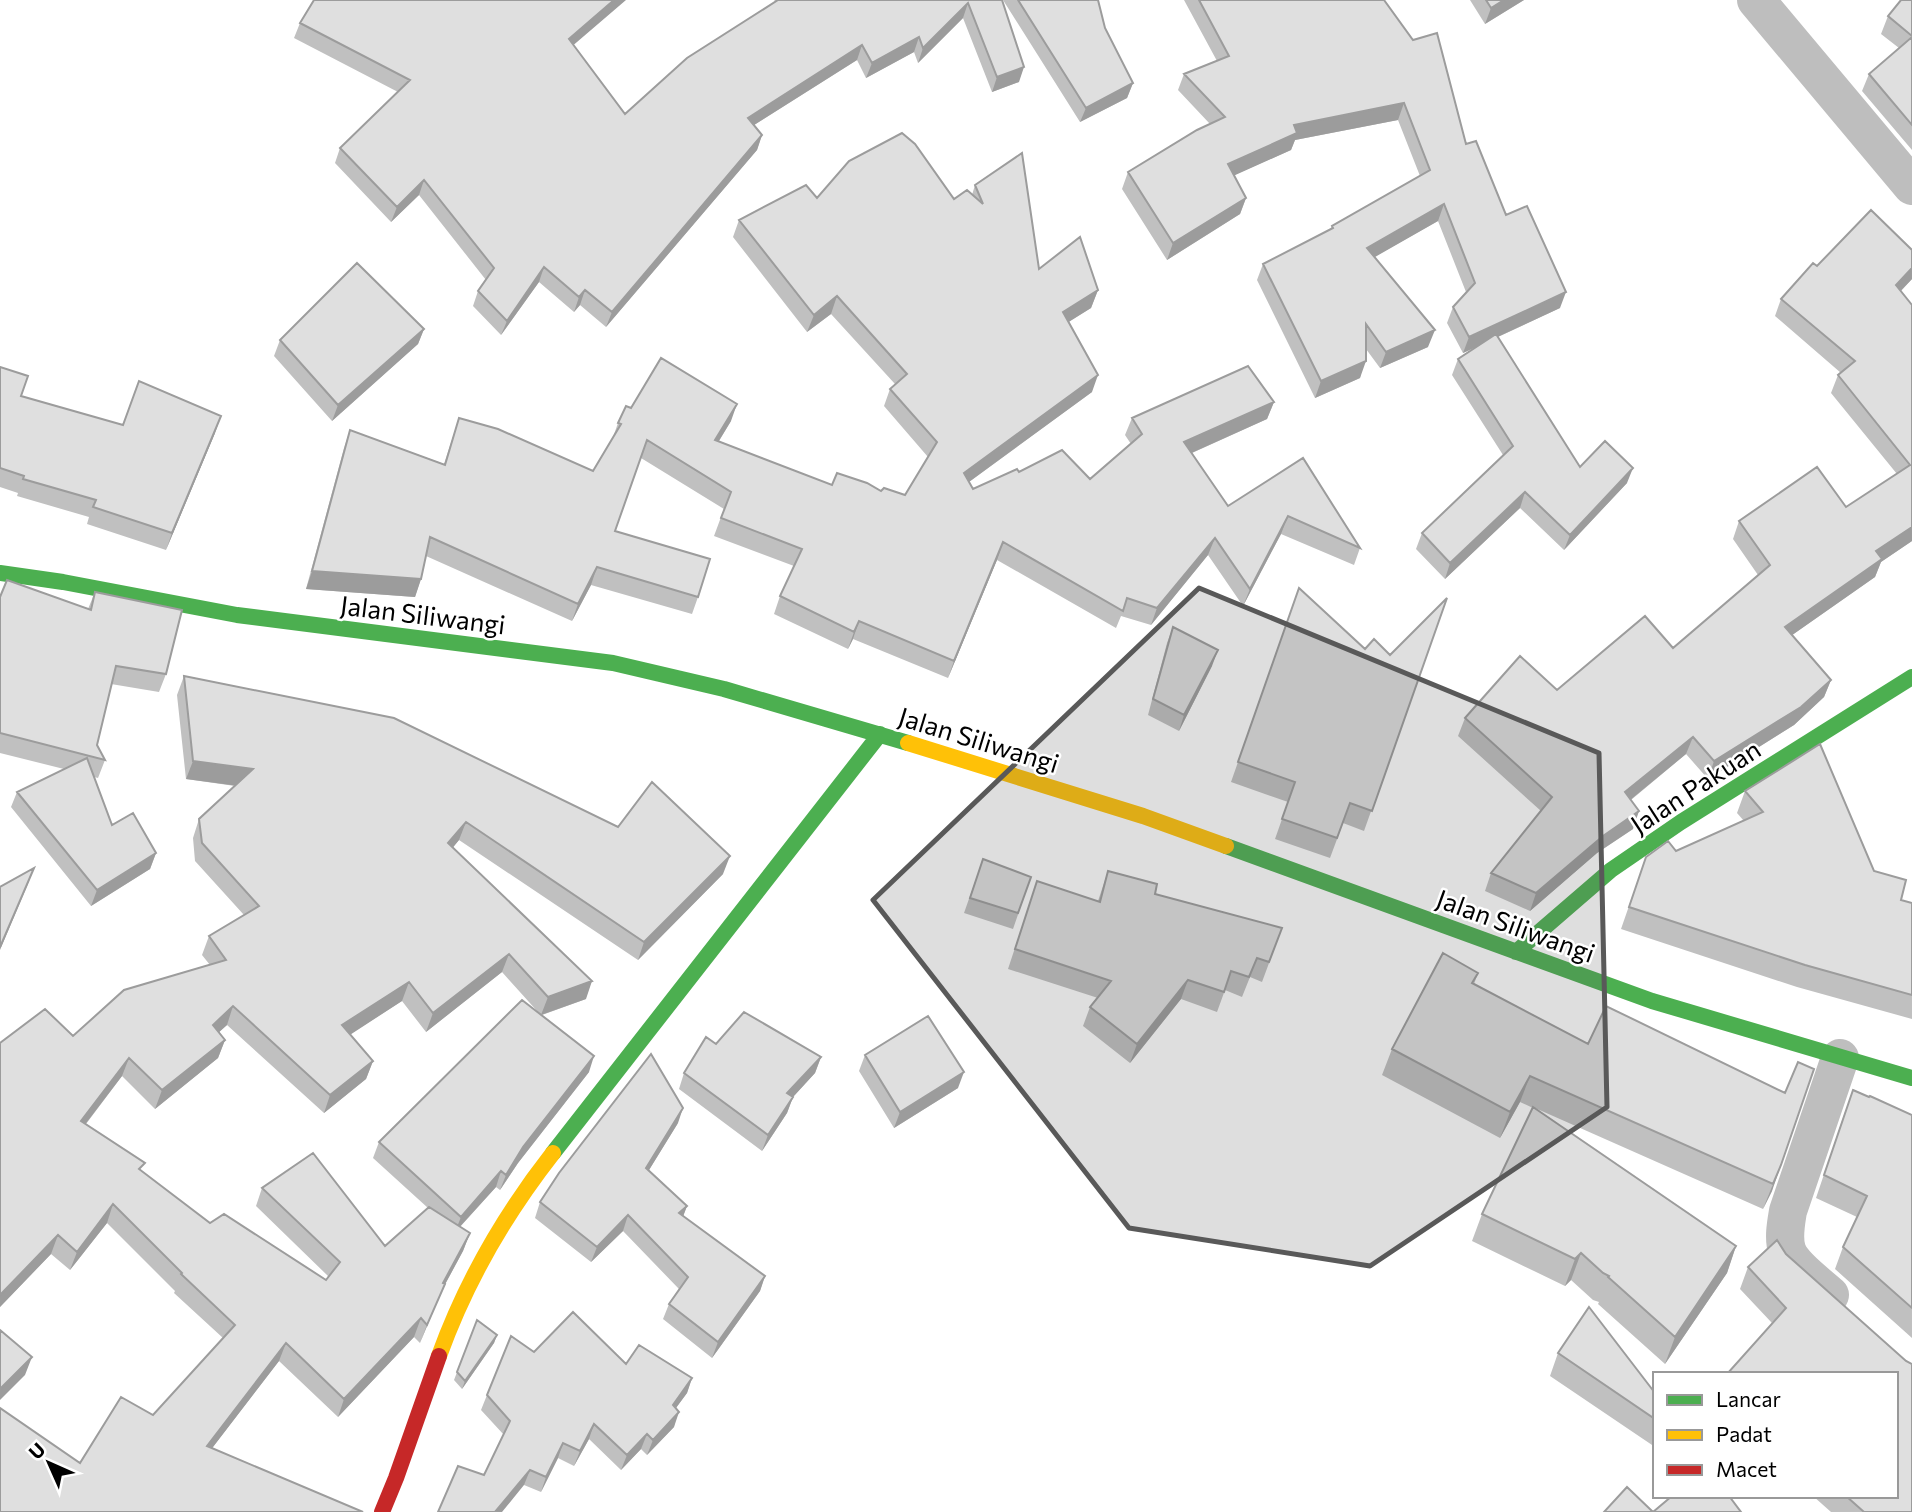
<svg xmlns="http://www.w3.org/2000/svg" width="1912" height="1512" font-family="Commissioner,sans-serif">
<rect width="100%" height="100%" fill="#fff"/>
<g fill="none" stroke-linecap="round" stroke-linejoin="round">
<path stroke="#bebebe" stroke-width="38" d="M1756 0 1912 186
M1830 1295C1817 1283 1792 1266 1787 1250 1783 1238 1786 1223 1788 1211L1840 1058"/>
<path stroke="#4caf50" stroke-width="16" d="M0 573 63 582 237 615 613 663 724 689 908 743
M1226 846 1652 1001 1912 1078
M1516 952 1611 870 1681 822 1912 677
M553 1153 880 734"/>
<path stroke="#ffc107" stroke-width="16" d="M908 743 1143 816 1226 846
M439 1356C465 1284 506 1213 553 1153"/>
<path stroke="#c62828" stroke-width="16" d="M382 1512 396 1478 439 1356"/>
</g>
<path fill="#c0c0c0" fill-rule="evenodd" d="M774 0H1002L1019 82 992 92 963 18 918 63 914 52 866 78 857 60 754 125 762 135 757 150 606 327 580 305 574 312 539 282 501 335 473 306 478 291 486 280 419 195 391 222 335 163 340 148 398 92 294 38 300 23 573 45 625 114 776 2Z
M1003 0H1098L1105 28 1133 83 1127 98 1080 122Z
M1184 0H1384L1506 215 1560 308 1498 337 1580 467 1627 483 1564 550 1520 508 1445 579 1416 549 1422 533 1503 455 1452 375 1458 359 1477 347 1463 353 1447 323 1453 307 1466 292 1438 221 1374 257 1428 347 1380 368 1366 349 1360 378 1315 398 1257 280 1263 264 1331 229 1332 226 1420 176 1398 120 1295 140 1291 150 1234 175 1246 198 1240 214 1167 260 1122 189 1128 172 1210 124 1178 90 1184 74 1217 61Z
M1470 0H1524L1485 24Z
M1912 0V150L1862 91 1869 74 1899 48 1881 34 1888 16Z
M975 185 1039 269 1098 290 1091 308 1068 322 1092 392 969 482 973 489 1019 472 1090 479 1131 444 1125 435 1132 418 1274 402 1267 419 1192 453 1228 506 1303 458 1360 548 1354 565 1281 534 1243 606 1208 555 1151 625 1121 616 1116 628 997 560 948 678 853 639 848 649 774 614 780 596 794 566 714 536 724 509 641 458 615 531 698 597 692 614 591 585 572 621 426 556 421 579 415 597 306 589 344 448 350 430 444 464 459 418 593 471 612 440 618 423 631 408 731 421 719 441 832 485 905 495 928 457 884 406 890 389 895 384 831 314 807 332 733 237 739 220 817 198 954 199 972 195Z
M1817 266 1912 279 1901 291 1912 305V541L1881 562 1875 577 1792 635 1831 680 1824 697 1794 725 1708 779 1686 754 1631 800 1633 829 1597 853 1530 911 1485 891 1491 873 1541 811 1458 736 1465 718 1557 690 1673 648 1758 575 1733 539 1739 521 1846 507 1897 474 1831 393 1838 375 1841 373 1775 316 1781 299Z
M424 329 418 344 332 421 274 356 280 340Z
M0 367 21 396 123 425 215 433 166 550 87 524 89 517 17 496 18 493 0 487Z
M1299 588 1365 649 1390 655 1447 598 1364 831 1343 823 1330 858 1275 839 1288 802 1231 782Z
M95 592 166 674 159 692 111 684 97 745 105 760 98 778 94 777 112 825 156 853 150 869 91 906 11 807 17 792 64 769 0 753V597L88 609Z
M1173 627 1212 666 1179 731 1148 715 1167 643Z
M184 676 618 827 723 874 638 960 459 840 453 847 586 999 542 1015 589 1072 518 1163 500 1190 496 1187 460 1227 470 1233 463 1251 442 1290 420 1343 414 1337 338 1417 279 1361 212 1448 80 1463 153 1415 223 1338 174 1293 175 1291 107 1223 70 1270 51 1254 0 1307V1043L73 1036 210 965 202 955 209 936 244 915 195 861 193 838 199 819 235 786 186 779 177 695ZM502 972 538 1012 379 1142 373 1158 428 1208 385 1246 262 1188 256 1206 328 1276 326 1280 210 1223 142 1171 86 1124 122 1076 155 1109 218 1058 225 1040 219 1032 227 1025 324 1113 366 1079 373 1061 350 1034 402 1001 426 1032Z
M1745 791 1874 871 1901 900 1912 903V1019L1797 987 1621 929 1646 857 1676 851 1744 821 1737 813Z
M983 859 1031 877 1013 929 964 913Z
M1108 871 1155 894 1282 928 1262 982 1250 977 1242 997 1225 990 1217 1012 1181 999 1130 1063 1083 1026 1090 1007 1098 998 1008 969 1037 881 1098 901Z
M1478 973 1474 984 1588 1044 1785 1093 1772 1191 1763 1209 1535 1108 1736 1246 1727 1273 1665 1364 1598 1304 1599 1302 1593 1300 1571 1280 1565 1286 1472 1241 1482 1214 1533 1108 1520 1102 1500 1138 1382 1075 1392 1049Z
M865 1055 958 1088 894 1128 859 1071Z
M821 1057 815 1073 793 1097 787 1113 762 1151 679 1089 684 1073Z
M1845 1112 1912 1115V1338L1835 1269 1843 1247 1857 1217 1816 1198Z
M678 1123 649 1170 687 1206 683 1216 765 1276 760 1291 712 1358 663 1319 669 1304 679 1289 623 1231 591 1262 535 1218 540 1202Z
M1786 1254 1906 1361 1912 1512H1831L1813 1496H1896L1772 1323 1740 1289 1748 1267Z
M477 1320 497 1335 494 1343 462 1389 454 1380Z
M534 1352 626 1364 692 1378 687 1393 676 1408 674 1427 647 1455 641 1449 621 1470 589 1439 574 1466 558 1458 541 1492 524 1485 484 1475 504 1435 481 1410 487 1395Z
M1558 1353 1655 1393V1447L1550 1376Z"/>
<path fill="#9c9c9c" d="M614 0H626L563 54 569 39Z
M1504 0H1524L1485 24 1491 8Z
M968 3 963 18 918 63 923 48Z
M919 37 914 52 866 78 872 63Z
M862 45 857 60 743 132 748 118Z
M1024 67 1019 82 992 92 997 77Z
M1133 83 1127 98 1080 122 1086 108Z
M1404 103 1398 120 1295 140 1291 150 1222 181 1228 164 1294 125Z
M762 135 757 150 606 327 612 312Z
M424 180 419 195 391 222 397 207Z
M1246 198 1240 214 1167 260 1173 243Z
M1444 204 1438 221 1361 265 1367 248Z
M544 267 539 282 501 335 507 321Z
M1912 268V279L1889 303 1896 285Z
M585 290 580 305 574 312 579 297Z
M1098 290 1091 308 1056 330 1063 312Z
M1566 292 1560 308 1463 353 1469 337Z
M837 296 831 314 807 332 814 315Z
M424 329 418 344 332 421 338 405Z
M1435 330 1428 347 1380 368 1386 352Z
M1366 361 1360 378 1315 398 1321 381Z
M1098 375 1092 392 958 490 964 473Z
M1274 402 1267 419 1178 459 1184 442Z
M737 404 731 421 709 457 715 440Z
M221 416 215 433 166 550 172 533Z
M1633 468 1627 483 1564 550 1570 535Z
M1525 492 1520 508 1445 579 1450 563Z
M1288 516 1281 534 1243 606 1250 589Z
M1912 527V541L1881 562 1875 577 1778 645 1785 627 1876 551Z
M1215 538 1208 555 1151 625 1157 608Z
M1003 542 997 560 948 678 954 661Z
M597 567 591 585 572 621 578 604Z
M312 571 421 579 415 597 306 589Z
M859 621 853 639 848 649 854 632Z
M1218 650 1212 666 1179 731 1184 715Z
M1831 680 1824 697 1794 725 1708 779 1714 761Z
M1693 737 1686 754 1618 810 1625 792Z
M193 761 253 769 246 787 186 779Z
M1639 811 1633 829 1597 853 1530 911 1536 893 1603 836Z
M466 822 459 840 442 861 448 843Z
M156 853 150 869 91 906 97 890Z
M730 856 723 874 638 960 644 942Z
M34 868 27 886 0 950V947Z
M509 954 502 972 426 1032 433 1013Z
M1188 980 1181 999 1130 1063 1137 1044Z
M592 981 586 999 541 1015 548 997Z
M409 982 402 1001 336 1044 342 1025Z
M233 1006 227 1025 207 1043 213 1025Z
M225 1040 218 1058 155 1109 162 1090Z
M594 1056 589 1072 518 1163 500 1190 506 1175 523 1147Z
M821 1057 815 1073 793 1097 787 1113 762 1151 768 1135 787 1093Z
M129 1058 122 1076 74 1139 81 1121Z
M373 1061 366 1079 324 1113 330 1095Z
M964 1072 958 1088 894 1128 900 1112Z
M1530 1076 1520 1102 1500 1138 1510 1112Z
M683 1108 678 1123 641 1183 646 1168Z
M1781 1165 1772 1191 1763 1209 1773 1184Z
M501 1171 496 1187 455 1232 461 1217Z
M113 1204 107 1223 70 1270 77 1252Z
M687 1206 681 1222 679 1213Z
M628 1215 623 1231 591 1262 597 1247Z
M470 1233 463 1251 442 1290 420 1343 443 1283Z
M58 1235 51 1254 0 1307V1295Z
M1736 1246 1727 1273 1665 1364 1675 1337Z
M1581 1253 1571 1280 1565 1286 1575 1259Z
M765 1276 760 1291 712 1358 718 1342Z
M421 1318 414 1337 338 1417 344 1399Z
M497 1335 494 1343 462 1389 465 1381Z
M286 1343 279 1361 200 1464 207 1446Z
M32 1357 25 1375 0 1400V1389Z
M692 1378 687 1393 667 1420 673 1405Z
M679 1412 674 1427 647 1455 653 1440Z
M594 1424 589 1439 574 1466 580 1451Z
M647 1434 641 1449 621 1470 627 1455Z
M563 1443 558 1458 541 1492 546 1477Z
M530 1470 524 1485 502 1512H495Z"/>
<path fill="#dfdfdf" stroke="#9c9c9c" stroke-width="2" d="M314 0H614L569 39 625 114 687 58 778 0H1002L1024 67 997 77 968 3 923 48 919 37 872 63 862 45 748 118 762 135 612 312 585 290 579 297 544 267 507 321 478 291 494 268 424 180 397 207 340 148 410 80 300 23Z
M1018 0H1098L1105 28 1133 83 1086 108Z
M1199 0H1384L1413 40 1437 33 1466 144 1476 141 1506 215 1527 206 1566 292 1469 337 1453 307 1475 283 1444 204 1367 248 1435 330 1386 352 1366 324V361L1321 381 1263 264 1333 228 1332 226 1430 170 1404 103 1294 125 1297 133 1228 164 1246 198 1173 243 1128 172 1197 130 1225 117 1184 74 1229 56Z
M1486 0H1504L1491 8Z
M1901 0H1912V36L1888 16Z
M1912 37V125L1869 74Z
M902 133 915 144 954 199 967 190 983 204 975 185 1022 153 1039 269 1080 237 1098 290 1063 312 1098 375 964 473 973 489 1017 469 1019 472 1062 450 1090 479 1142 434 1132 418 1248 366 1274 402 1184 442 1228 506 1303 458 1360 548 1288 516 1250 589 1215 538 1157 608 1127 598 1123 611 1003 542 954 661 859 621 854 632 780 596 802 549 721 518 731 492 647 440 615 531 710 559 698 597 597 567 578 604 430 537 421 579 312 571 350 430 445 465 459 418 498 429 593 471 621 424 618 423 626 406 631 408 661 358 737 404 715 440 832 485 837 473 867 483 881 491 884 488 905 495 937 442 890 389 907 374 837 296 814 315 739 220 806 185 817 198 849 161Z
M1871 210 1912 250V268L1896 285 1912 305V527L1876 551 1882 559 1785 627 1831 680 1801 707 1714 761 1693 737 1625 792 1639 811 1603 836 1536 893 1491 873 1552 797 1465 718 1520 656 1557 690 1645 616 1673 648 1770 565 1739 521 1817 467 1846 507 1910 465 1838 375 1855 361 1781 299 1813 263 1817 266Z
M357 263 424 329 338 405 280 340Z
M1496 334 1580 467 1605 441 1633 468 1570 535 1525 492 1450 563 1422 533 1513 446 1458 359Z
M0 367 28 376 21 396 123 425 139 381 221 416 172 533 93 507 96 500 23 479 24 476 0 468Z
M7 580 91 610 95 592 182 610 166 674 116 666 97 745 105 760 0 733V597Z
M1299 588 1365 649 1374 639 1390 655 1447 598 1372 811 1350 803 1337 838 1282 819 1295 782 1238 762Z
M1173 627 1218 650 1184 715 1153 699Z
M184 676 394 718 618 827 652 782 730 856 644 942 466 822 448 843 592 981 548 997 509 954 433 1013 409 982 342 1025 373 1061 330 1095 233 1006 213 1025 225 1040 162 1090 129 1058 81 1121 145 1163 139 1169 210 1223 224 1214 326 1280 340 1262 262 1188 313 1153 385 1246 429 1207 470 1233 443 1283 445 1284 427 1325 421 1318 344 1399 286 1343 207 1446 363 1512H0V1408L80 1463 121 1397 153 1415 235 1325 181 1274 182 1273 113 1204 77 1252 58 1235 0 1295V1043L45 1009 73 1036 124 990 226 960 209 936 259 906 202 843 199 819 253 769 193 761Z
M1820 744 1874 871 1906 880 1901 900 1912 903V995L1805 965 1629 907 1646 857 1668 841 1676 851 1763 812 1745 791Z
M87 758 112 825 133 813 156 853 97 890 17 792Z
M983 859 1031 877 1018 913 970 898Z
M34 868 0 947V887Z
M1108 871 1157 884 1155 894 1282 928 1269 962 1257 958 1249 977 1231 971 1224 992 1188 980 1137 1044 1090 1007 1111 981 1015 949 1037 881 1100 902Z
M1443 953 1478 973 1472 983 1588 1044 1606 1006 1785 1093 1798 1062 1814 1069 1781 1165 1773 1184 1530 1076 1510 1112 1392 1049Z
M522 1000 594 1056 523 1147 506 1175 501 1171 461 1217 379 1142Z
M744 1012 821 1057 787 1093 793 1097 768 1135 684 1073 706 1037 716 1044Z
M928 1016 964 1072 900 1112 865 1055Z
M651 1054 683 1108 646 1168 687 1206 679 1213 765 1276 718 1342 669 1304 688 1277 628 1215 597 1247 540 1202 559 1173Z
M1853 1090 1869 1097 1870 1096 1912 1115V1308L1843 1247 1867 1196 1824 1175Z
M1533 1107 1736 1246 1675 1337 1608 1277 1609 1276 1603 1273 1581 1253 1575 1259 1482 1214Z
M1777 1240 1786 1254 1906 1361 1912 1364V1512H1864L1846 1496H1896V1374H1727L1786 1308 1748 1267Z
M1589 1307 1655 1393V1419L1558 1353Z
M573 1312 626 1364 639 1345 692 1378 673 1405 679 1412 653 1440 647 1434 627 1455 594 1424 580 1451 563 1443 546 1477 530 1470 495 1512H438L458 1466 484 1475 510 1421 487 1395 511 1336 534 1352Z
M477 1320 497 1335 465 1381 457 1372Z
M0 1330 32 1357 0 1389Z
M1627 1487 1653 1512 1672 1496H1729L1741 1512H1604Z"/>
<path fill="#595959" fill-opacity="0.2" stroke="#595959" stroke-width="5" stroke-linejoin="round" d="M1199 588 1599 753 1607 1107 1370 1266 1129 1228 873 900Z"/>
<g text-anchor="middle" dominant-baseline="central" stroke-width="5" stroke-linejoin="round" paint-order="stroke">
<g font-size="26" fill="#000" stroke="#fff">
<text transform="translate(423 614) rotate(7)">Jalan Siliwangi</text>
<text transform="translate(979 739) rotate(17)">Jalan Siliwangi</text>
<text transform="translate(1695 786) rotate(-33)">Jalan Pakuan</text>
<text transform="translate(1516 925) rotate(20)">Jalan Siliwangi</text>
</g>
</g>
<rect x="1653" y="1372" width="245" height="126" fill="#ffffff" stroke="#999999" stroke-width="2"/>
<rect x="1667" y="1395" width="35" height="10" fill="#4caf50" stroke="#999999" stroke-width="2"/>
<text x="1716" y="1407" font-size="21" fill="#000000">Lancar</text>
<rect x="1667" y="1430" width="35" height="10" fill="#ffc107" stroke="#999999" stroke-width="2"/>
<text x="1716" y="1442" font-size="21" fill="#000000">Padat</text>
<rect x="1667" y="1465" width="35" height="10" fill="#c62828" stroke="#999999" stroke-width="2"/>
<text x="1716" y="1477" font-size="21" fill="#000000">Macet</text>
<g transform="translate(49 1463) rotate(315)" stroke="#ffffff" stroke-width="5" paint-order="stroke">
<path d="M0-5L12 26L0 18L-12 26Z" fill="#000000"/>
<text y="-10" font-size="19" font-weight="bold" text-anchor="middle" fill="#000000">U</text>
</g>
</svg>
